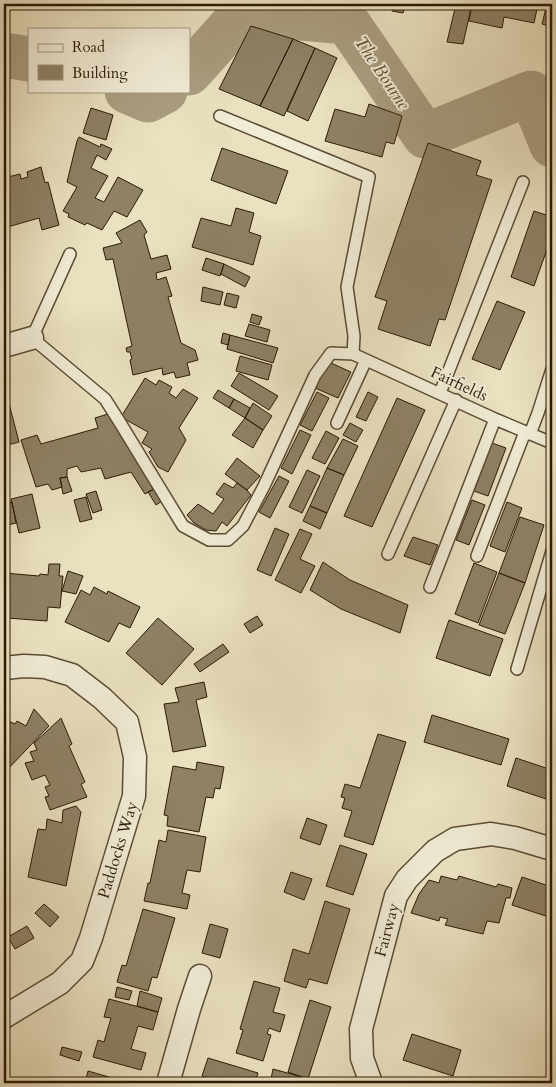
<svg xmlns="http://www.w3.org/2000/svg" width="556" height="1087" font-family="Cardo,serif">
<rect width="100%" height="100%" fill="#eae1c0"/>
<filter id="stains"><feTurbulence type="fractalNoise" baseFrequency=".004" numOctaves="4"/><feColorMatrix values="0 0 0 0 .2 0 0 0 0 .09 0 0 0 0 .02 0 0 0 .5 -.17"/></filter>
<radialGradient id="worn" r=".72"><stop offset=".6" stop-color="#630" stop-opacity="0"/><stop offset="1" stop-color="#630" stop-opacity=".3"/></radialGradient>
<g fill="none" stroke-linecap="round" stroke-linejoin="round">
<path stroke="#a99d80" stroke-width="45" d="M4 55 29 59
M189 73 243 13 347 22 425 136 531 93 552 145
M127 91 148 100 165 91"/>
</g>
<path fill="#8e8166" stroke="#2b1a05" d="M393 4H406L403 13 392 11Z
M416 4H438L437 8Z
M453 4H472L463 44 447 42 456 4Z
M472 4H538L534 23 504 17 502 28 469 21Z
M547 4H552V36L550 35 552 27 542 24Z
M251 26 293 39 260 106 219 89Z
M293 39 315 48 284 116 260 106Z
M315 48 337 58 308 121 287 111Z
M369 104 402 116 394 144 386 142 382 157 325 141 335 109 365 117Z
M91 108 113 115 106 140 83 133Z
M79 137 100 147 101 144 112 149 106 160 97 155 91 168 108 176 95 198 104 202 118 177 143 190 127 217 114 211 102 230 87 223 85 225 68 217 69 214 63 211 77 187 67 182 77 141Z
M428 143 481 161 476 175 492 180 445 320 439 319 430 346 378 329 387 301 375 297Z
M222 148 288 171 276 204 211 180Z
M41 167 45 183 48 182 59 225 42 230 39 218 4 228V197L8 196 4 178 20 174 21 179 28 177 27 172Z
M236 208 254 213 249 232 261 236 253 265 192 247 201 218 231 226Z
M534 211 552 217V235L534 286 511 277Z
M140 220 147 232 144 235 151 259 167 255 171 269 156 273 157 280 166 277 172 296 168 297 181 343 195 350 198 360 187 363 190 375 176 378 174 372 163 375 162 368 133 375 130 360 132 359 130 352H127L126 348 132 346 113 259 106 260 103 248 122 243 116 233Z
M206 258 224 264 220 276 202 270Z
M224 264 250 277 245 287 221 274Z
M203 287 223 292 220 305 201 301Z
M227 293 239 296 236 308 224 305Z
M497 301 525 312 500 370 472 359Z
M252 314 262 317 259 325 250 322Z
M249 324 270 330 267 342 245 336Z
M223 333 230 335 228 345 221 343Z
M230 335 278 348 273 363 227 349Z
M240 356 272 365 268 380 236 371Z
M331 363 351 372 338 398 315 388 324 370Z
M239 373 278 396 269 410 231 386Z
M145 378 156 385 159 380 172 387 169 393 176 398 183 389 198 398 179 428 186 440 168 472 158 467 149 452 152 449 142 443 148 432 121 417Z
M4 384 19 442 4 446Z
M218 390 234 399 229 408 213 398Z
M317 392 329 398 312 431 300 425Z
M368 392 378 397 366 421 356 417Z
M397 398 425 410 372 527 344 516Z
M234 399 250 408 245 418 229 408Z
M253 403 272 416 263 430 245 418Z
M111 413 117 430 154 489 145 494 131 472 105 479 101 468 81 472 77 466 67 469V477L60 478 62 487 52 490 48 484 36 487 21 440 37 435 41 444 98 428 95 418Z
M245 418 263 430 253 448 232 435Z
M350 423 363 430 356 442 343 435Z
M300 430 311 435 292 474 281 468Z
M326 431 339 438 325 464 312 458Z
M343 439 358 446 344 475 327 468Z
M492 443 506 448 488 496 474 491Z
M237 458 260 476 247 490 225 474Z
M327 468 344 475 327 513 310 506Z
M307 470 320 476 302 513 289 507Z
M279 476 289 481 270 518 259 512Z
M67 477 72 491 63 494 60 478Z
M224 483 233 488 237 483 247 490 251 495 227 526 222 522 216 531 206 530 194 523 187 515 198 504 213 514 224 499 216 494Z
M154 489 162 501 156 505 148 492Z
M96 491 102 510 93 513 86 494Z
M32 494 40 528 19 533 11 499Z
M86 497 92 519 80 522 74 500Z
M472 500 485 505 469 545 456 540Z
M12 502 16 523 4 526V504Z
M507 502 522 508 505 552 490 546Z
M310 506 327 513 320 529 303 521Z
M520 517 544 525 525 583 499 573Z
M275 528 289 534 271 576 257 570Z
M300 529 312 534 300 559 315 566 301 593 275 580Z
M413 537 438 545 430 565 404 556Z
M323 562 350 580 408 605 400 633 341 609 310 590Z
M474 563 497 572 478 623 455 614Z
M49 564H60L59 576H63L60 608 48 607 47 621 7 618V621H4V573L39 576 40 574 48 575Z
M68 571 83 576 76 594 62 591Z
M499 573 525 583 505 634 479 625Z
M94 587 107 594 108 591 140 607 130 628 119 623 109 642 65 622 81 590 90 595Z
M257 616 263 625 250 633 244 624Z
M158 618 194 649 162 685 126 653Z
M449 620 503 639 490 676 436 658Z
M223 644 229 652 200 672 194 664Z
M204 682 207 697 196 700 206 746 173 752 164 704 179 702 175 688Z
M34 709 49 726 7 770 4 769V719L15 724 17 721 26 726Z
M432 715 509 739 501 765 424 742Z
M61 718 72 744 69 746 85 782 81 784 87 797 50 810 45 797 49 796 45 787 50 785 45 775 32 780 25 763 34 761 30 752 37 750 34 743Z
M378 734 406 742 373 845 344 836 352 811 342 808 345 798 341 797 345 784 360 788Z
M516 758 552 770V801L507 786Z
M197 762 224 767 220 789 215 788 213 798 206 797 199 832 167 826 168 816 164 815 173 766 196 770Z
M76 806 81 812 66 886 28 877 38 829 46 830 47 819 62 823 63 810Z
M307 818 327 825 320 845 300 838Z
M168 830 206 837 200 872 187 870 182 893 190 895 187 909 144 901 148 883H150L159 840 166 842Z
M340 845 367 854 353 895 326 886Z
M291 872 312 879 304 900 284 892Z
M441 876 457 880 459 876 496 887 498 884 512 888 510 898H506L499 923 487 921 483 934 445 925 448 919 440 917 439 921 411 913 419 894 429 880 439 883Z
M522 877 552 887V918L512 905Z
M325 901 350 909 327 984 309 979 306 988 284 981 293 949 309 954Z
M44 904 59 917 50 927 35 913Z
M143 909 175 918 157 978 152 977 148 991 117 982 122 965 126 966Z
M4 913 10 926 4 929Z
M210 924 228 929 220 958 202 953Z
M27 926 34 938 15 949 8 937Z
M254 981 280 988 273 1012 285 1015 280 1032 269 1028 267 1034 271 1035 263 1061 236 1053 243 1030 240 1029Z
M117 987 132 991 129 1000 115 997Z
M140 991 162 998 158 1012 137 1006Z
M109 999 158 1012 153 1030 138 1026 131 1049 146 1053 141 1070 93 1057 98 1040 104 1042 111 1018 104 1017Z
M310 1000 331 1007 308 1079 288 1072Z
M412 1034 461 1050 453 1076 403 1060Z
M62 1047 82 1052 79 1061 60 1055Z
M208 1058 258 1073 255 1083H219V1081L202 1076Z
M273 1069 302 1077 300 1083H284L271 1079Z
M88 1071 130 1083H85Z
M470 1077 488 1083H468Z"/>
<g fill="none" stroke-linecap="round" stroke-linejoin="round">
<defs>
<path id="lane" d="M220 116 369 177 347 287 354 336 353 354
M70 254 32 338 105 399 119 421 183 526 209 540H228L243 526 264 486 315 375 331 353 353 354 495 419 552 443
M440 393 523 182
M337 423 366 360
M530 434 538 413 552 369
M388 554 456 400
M477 556 525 432
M430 587 495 419
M517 669 552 551"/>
<path id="street" d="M4 346 32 338
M4 668 24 666 45 667 72 675 102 698 127 722 135 757 134 796 91 938 82 961 60 983 4 1017
M168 1083 189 1009 200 976
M371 1083 362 1058 361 1029 396 896 407 879 435 851 455 839 491 834 515 838 552 849"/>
</defs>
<use href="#lane" stroke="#5b4c34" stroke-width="14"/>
<use href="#street" stroke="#5b4c34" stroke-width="25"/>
<use href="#lane" stroke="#f1ecd6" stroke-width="11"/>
<use href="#street" stroke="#f1ecd6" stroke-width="22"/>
</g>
<g text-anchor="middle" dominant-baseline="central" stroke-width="4" stroke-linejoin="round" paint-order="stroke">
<g font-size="16" fill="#2b1a05" stroke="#f1ecd6">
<text transform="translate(459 384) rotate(25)">Fairfields</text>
<text transform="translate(118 850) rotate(-73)">Paddocks Way</text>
<text transform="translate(387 930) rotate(-75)">Fairway</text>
</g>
<g font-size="18" font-style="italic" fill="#5d4e36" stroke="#f1ecd6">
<text transform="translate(382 73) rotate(56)">The Bourne</text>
</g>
</g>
<rect width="556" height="1087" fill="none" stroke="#eae1c0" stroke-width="20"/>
<rect x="5" y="5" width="546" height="1077" fill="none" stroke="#2b1a05" stroke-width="2.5"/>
<rect x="10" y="10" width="536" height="1067" fill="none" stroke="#2b1a05"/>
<rect x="28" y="28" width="162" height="65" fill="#f1ecd6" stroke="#a29882"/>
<rect x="38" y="44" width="25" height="8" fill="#f1ecd6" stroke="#a29882"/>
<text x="72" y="52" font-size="15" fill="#2b1a05">Road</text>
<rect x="38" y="65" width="25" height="15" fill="#8e8166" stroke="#a29882"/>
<text x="72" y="78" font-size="15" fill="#2b1a05">Building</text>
<rect width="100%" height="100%" filter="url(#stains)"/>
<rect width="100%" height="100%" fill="url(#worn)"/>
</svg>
